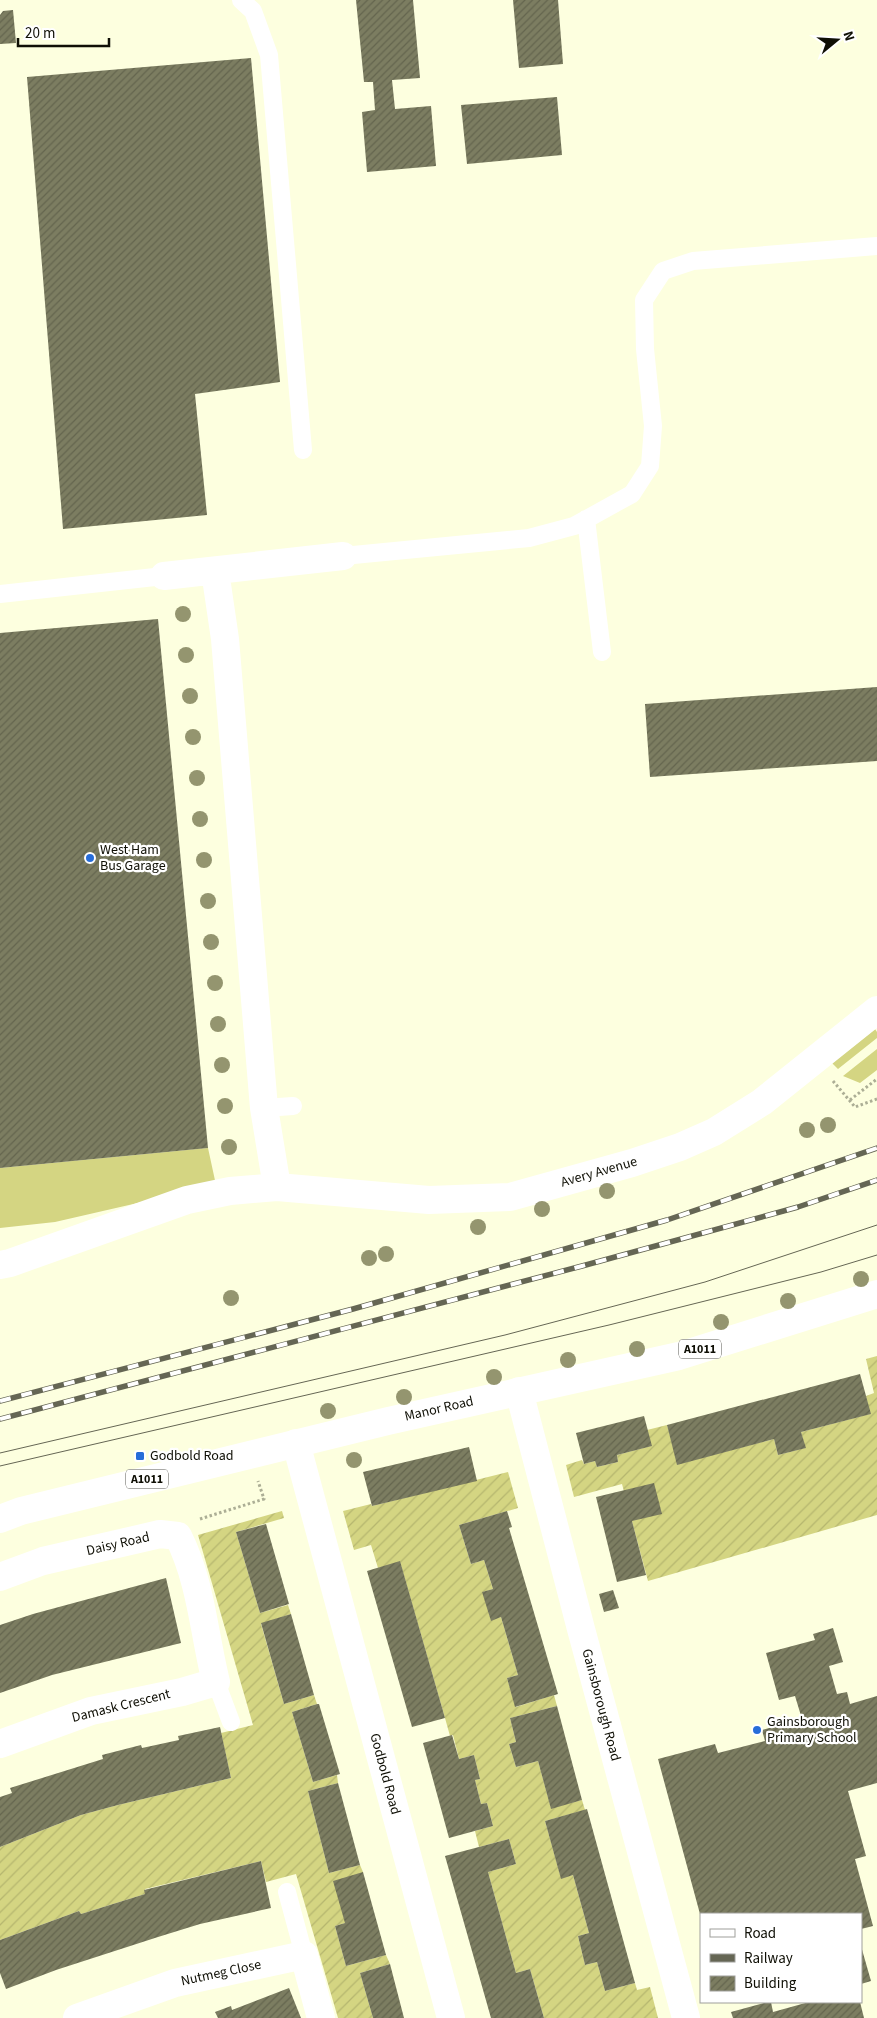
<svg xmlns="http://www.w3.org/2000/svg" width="877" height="2018" font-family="'Source Sans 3',sans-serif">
<defs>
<pattern id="garden-furrows" width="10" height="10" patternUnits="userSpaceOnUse" patternTransform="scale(1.25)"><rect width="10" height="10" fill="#d4d582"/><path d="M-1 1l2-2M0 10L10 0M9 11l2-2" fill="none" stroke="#b5b66f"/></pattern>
<pattern id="building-hatch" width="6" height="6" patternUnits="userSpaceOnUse" patternTransform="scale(1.25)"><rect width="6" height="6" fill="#7c7d61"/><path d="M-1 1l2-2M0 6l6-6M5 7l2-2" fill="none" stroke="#64654e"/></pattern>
</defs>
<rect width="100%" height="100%" fill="#fdffdf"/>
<path fill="#d4d582" d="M875 1029 877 1032V1038L838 1069 832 1063Z
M877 1049V1070L860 1083 843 1076Z
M208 1148 216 1185 55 1222 0 1228V1168Z"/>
<path fill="url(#garden-furrows)" d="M877 1356V1515L648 1581 622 1484 574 1497 566 1465 582 1460 584 1464 595 1461 597 1467 618 1462 617 1455 651 1446 647 1430 667 1425 678 1464 774 1439 778 1455 805 1448 801 1432 870 1414 866 1396 874 1393 866 1359Z
M508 1472 518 1508 459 1525 471 1564 484 1560 493 1589 483 1592 491 1620 501 1617 518 1675 507 1678 516 1707 554 1695 557 1706 510 1718 516 1742 509 1744 516 1767 538 1761 551 1808 582 1800 585 1810 545 1821 561 1878 573 1875 589 1933 578 1936 585 1965 597 1962 605 1991 635 1983 637 1990 650 1987 658 2018H544L530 1969 516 1973 488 1872 516 1864 509 1839 479 1847 475 1831 493 1826 487 1803 481 1804 475 1780 480 1779 474 1755 459 1759 453 1735 450 1736 445 1718 400 1562 378 1568 371 1545 354 1550 343 1511 371 1504 372 1506Z
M282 1511 284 1518 236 1532 260 1613 288 1605 291 1614 261 1624 284 1704 314 1695 317 1704 292 1712 313 1782 337 1775 338 1783 308 1791 329 1873 360 1865 363 1872 345 1923 335 1926 346 1966 386 1955 390 1964 360 1973 373 2018H338L296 1874 266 1882 261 1861 145 1889V1894L81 1914 79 1911 0 1940V1847L81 1815 118 1805 231 1778 221 1733 253 1725 198 1535Z"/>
<path fill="url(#building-hatch)" d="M356 0H413L420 78 392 80 395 109 431 106 436 166 367 172 362 112 375 110 373 82H364Z
M513 0H558L563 64 519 68Z
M13 10 16 43 0 44V15L3 11Z
M251 58 280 382 195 394 207 515 63 529 27 77Z
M557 97 562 155 467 164 461 105Z
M158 619 208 1148 0 1168V633Z
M877 687V761L650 777 645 704Z
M860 1374 871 1414 801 1432 806 1448 778 1455 774 1439 677 1465 667 1425Z
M644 1416 652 1446 617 1455 618 1462 597 1467 595 1461 584 1464 576 1433Z
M469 1447 477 1481 372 1506 363 1472Z
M654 1483 662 1514 632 1521 646 1575 617 1582 596 1497Z
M507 1511 512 1527 509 1528 558 1694 515 1707 507 1678 518 1675 501 1617 491 1621 482 1592 493 1589 484 1560 471 1564 459 1525Z
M266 1524 289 1604 260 1613 236 1532Z
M400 1561 445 1718 412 1727 367 1571Z
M166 1578 181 1643 52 1675 0 1693V1625L33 1614Z
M613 1590 619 1608 604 1612 599 1594Z
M291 1614 314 1695 284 1704 261 1623Z
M833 1628 843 1662 829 1666 837 1694 847 1692 850 1704 877 1696V1783L848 1791 866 1856 855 1859 873 1926 861 1929V1914H700L658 1759 715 1744 718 1753 765 1741 762 1730 802 1719 795 1696 779 1700 766 1653 815 1640 813 1634Z
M317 1704H319L340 1774 313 1782 292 1712Z
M557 1706 582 1800 551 1809 538 1761 516 1767 509 1744 516 1742 510 1718Z
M220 1727 231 1778 118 1805 81 1815 0 1847V1797L12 1793 10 1788 103 1759 102 1755 141 1745 142 1748 179 1740 178 1736Z
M452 1735 459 1759 474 1755 480 1779 475 1780 481 1804 487 1803 493 1826 449 1838 423 1743Z
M338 1783 360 1865 329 1873 308 1791Z
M587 1809 635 1983 605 1991 597 1962 585 1965 578 1936 589 1933 573 1875 561 1879 545 1821Z
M509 1839 516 1864 488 1872 516 1973 530 1969 544 2018H491L445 1856Z
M261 1861 271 1908 200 1924 158 1937 56 1970 6 1989 0 1973V1940L79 1911 81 1914 145 1894 144 1890Z
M363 1872 386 1955 346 1966 335 1926 345 1923 333 1881Z
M861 1946 871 1981 861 1984Z
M390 1964 404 2018H373L360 1973Z
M289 1988 301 2018H218L215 2012 231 2006 232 2010Z
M768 2002H771L773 2012 809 2002H860L864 2018H733L731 2012Z"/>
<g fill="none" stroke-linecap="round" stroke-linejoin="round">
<path stroke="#acae95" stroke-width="3" stroke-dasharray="2.5 2.5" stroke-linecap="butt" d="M833 1081 855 1107 877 1099
M850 1100 877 1079
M200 1519 264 1499 258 1481"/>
<path stroke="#fff" stroke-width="18" d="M241 0 253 11 269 55 303 450
M586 519 602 652
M343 556 529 538 574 526 632 494 650 466 653 426 645 349 644 300 663 271 693 261 877 246
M0 594 164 576
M264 1108 293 1106
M216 1682 231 1722
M287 1892 304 1955"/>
<path stroke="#fff" stroke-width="28" d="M215 571 225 639 264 1108 277 1187
M164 576 343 556
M0 1265 10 1263 187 1200 230 1191 277 1187 429 1200 510 1197 632 1163 680 1147 714 1132 762 1102 877 1010
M519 1391 581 1629 686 2018
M296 1443 451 2018
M0 1577 43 1561 160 1534 178 1536C201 1581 204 1634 216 1682L182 1692 91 1711 0 1744
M77 2018 175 1983 304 1955 321 2018"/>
<path stroke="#fff" stroke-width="28" d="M0 1519 21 1511 388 1421 679 1356 877 1294"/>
<path stroke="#656654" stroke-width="1" d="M0 1453 505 1335 705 1282 877 1225
M0 1466 609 1325 821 1272 877 1255"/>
<defs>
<path id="rail" d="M0 1401 353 1309 667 1220 877 1148
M0 1419 582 1266 798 1207 877 1180"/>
</defs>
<use href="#rail" stroke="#656654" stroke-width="5.5"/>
<use href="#rail" stroke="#fff" stroke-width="4" stroke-dasharray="11" stroke-linecap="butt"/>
</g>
<g fill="#94956f">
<circle cx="183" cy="614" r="8"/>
<circle cx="186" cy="655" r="8"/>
<circle cx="190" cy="696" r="8"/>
<circle cx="193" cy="737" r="8"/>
<circle cx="197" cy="778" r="8"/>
<circle cx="200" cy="819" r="8"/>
<circle cx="204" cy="860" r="8"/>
<circle cx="208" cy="901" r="8"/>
<circle cx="211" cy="942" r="8"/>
<circle cx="215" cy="983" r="8"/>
<circle cx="218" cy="1024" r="8"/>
<circle cx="222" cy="1065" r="8"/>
<circle cx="225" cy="1106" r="8"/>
<circle cx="828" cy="1125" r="8"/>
<circle cx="807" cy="1130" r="8"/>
<circle cx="229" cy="1147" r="8"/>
<circle cx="607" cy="1191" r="8"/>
<circle cx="542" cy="1209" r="8"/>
<circle cx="478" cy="1227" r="8"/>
<circle cx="386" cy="1254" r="8"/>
<circle cx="369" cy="1258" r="8"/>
<circle cx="861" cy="1279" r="8"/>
<circle cx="231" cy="1298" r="8"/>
<circle cx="788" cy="1301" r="8"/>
<circle cx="721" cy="1322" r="8"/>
<circle cx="637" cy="1349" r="8"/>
<circle cx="568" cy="1360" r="8"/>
<circle cx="494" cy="1377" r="8"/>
<circle cx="404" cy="1397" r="8"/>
<circle cx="328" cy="1411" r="8"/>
<circle cx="354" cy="1460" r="8"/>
</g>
<g fill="#276dd9" stroke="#fff" stroke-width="2">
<circle cx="90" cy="858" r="5"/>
<rect x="135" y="1451" width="10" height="10" rx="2.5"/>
<circle cx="757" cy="1730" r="5"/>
</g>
<g text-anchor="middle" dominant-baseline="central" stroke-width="4.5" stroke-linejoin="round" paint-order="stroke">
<g fill="#fff" stroke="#575750" stroke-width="1">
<rect x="679" y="1339.5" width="42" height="19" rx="4"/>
<rect x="126" y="1469.5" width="42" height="19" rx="4"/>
</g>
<g font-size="12" font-weight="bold" fill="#0f0f05">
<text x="700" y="1349">A1011</text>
<text x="147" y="1479">A1011</text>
</g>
<g font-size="14" fill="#0f0f05" stroke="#fff" text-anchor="start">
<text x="100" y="850">West Ham<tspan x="100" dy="16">Bus Garage</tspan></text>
<text x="150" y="1456">Godbold Road</text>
<text x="767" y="1722">Gainsborough<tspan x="767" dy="16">Primary School</tspan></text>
</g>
<g font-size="14" fill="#0f0f05" stroke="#fff">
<text transform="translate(599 1172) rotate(-16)">Avery Avenue</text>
<text transform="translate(439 1409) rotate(-13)">Manor Road</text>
<text transform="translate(118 1544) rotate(-13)">Daisy Road</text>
<text transform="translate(601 1705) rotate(75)">Gainsborough Road</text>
<text transform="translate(121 1706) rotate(-14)">Damask Crescent</text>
<text transform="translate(385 1774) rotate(75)">Godbold Road</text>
<text transform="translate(221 1973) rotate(-12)">Nutmeg Close</text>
</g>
</g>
<rect x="700" y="1913" width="162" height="90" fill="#ffffff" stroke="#9f9f9b"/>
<rect x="710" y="1929" width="25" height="8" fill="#ffffff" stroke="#9f9f9b"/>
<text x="744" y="1938" font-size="15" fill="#0f0f05">Road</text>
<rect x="710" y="1954" width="25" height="8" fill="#656654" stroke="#9f9f9b"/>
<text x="744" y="1963" font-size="15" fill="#0f0f05">Railway</text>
<rect x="710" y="1976" width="25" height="15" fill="url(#building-hatch)" stroke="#9f9f9b"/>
<text x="744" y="1988" font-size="15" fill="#0f0f05">Building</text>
<g transform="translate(837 40) rotate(72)" stroke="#ffffff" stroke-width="4" paint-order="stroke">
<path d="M0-4L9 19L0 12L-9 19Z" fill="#0f0f05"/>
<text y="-8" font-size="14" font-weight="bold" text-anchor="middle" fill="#0f0f05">N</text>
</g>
<path d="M18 38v8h91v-8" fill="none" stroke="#0f0f05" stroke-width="2.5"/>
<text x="25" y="38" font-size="15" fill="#0f0f05" stroke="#ffffff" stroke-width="4" paint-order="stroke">20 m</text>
</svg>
